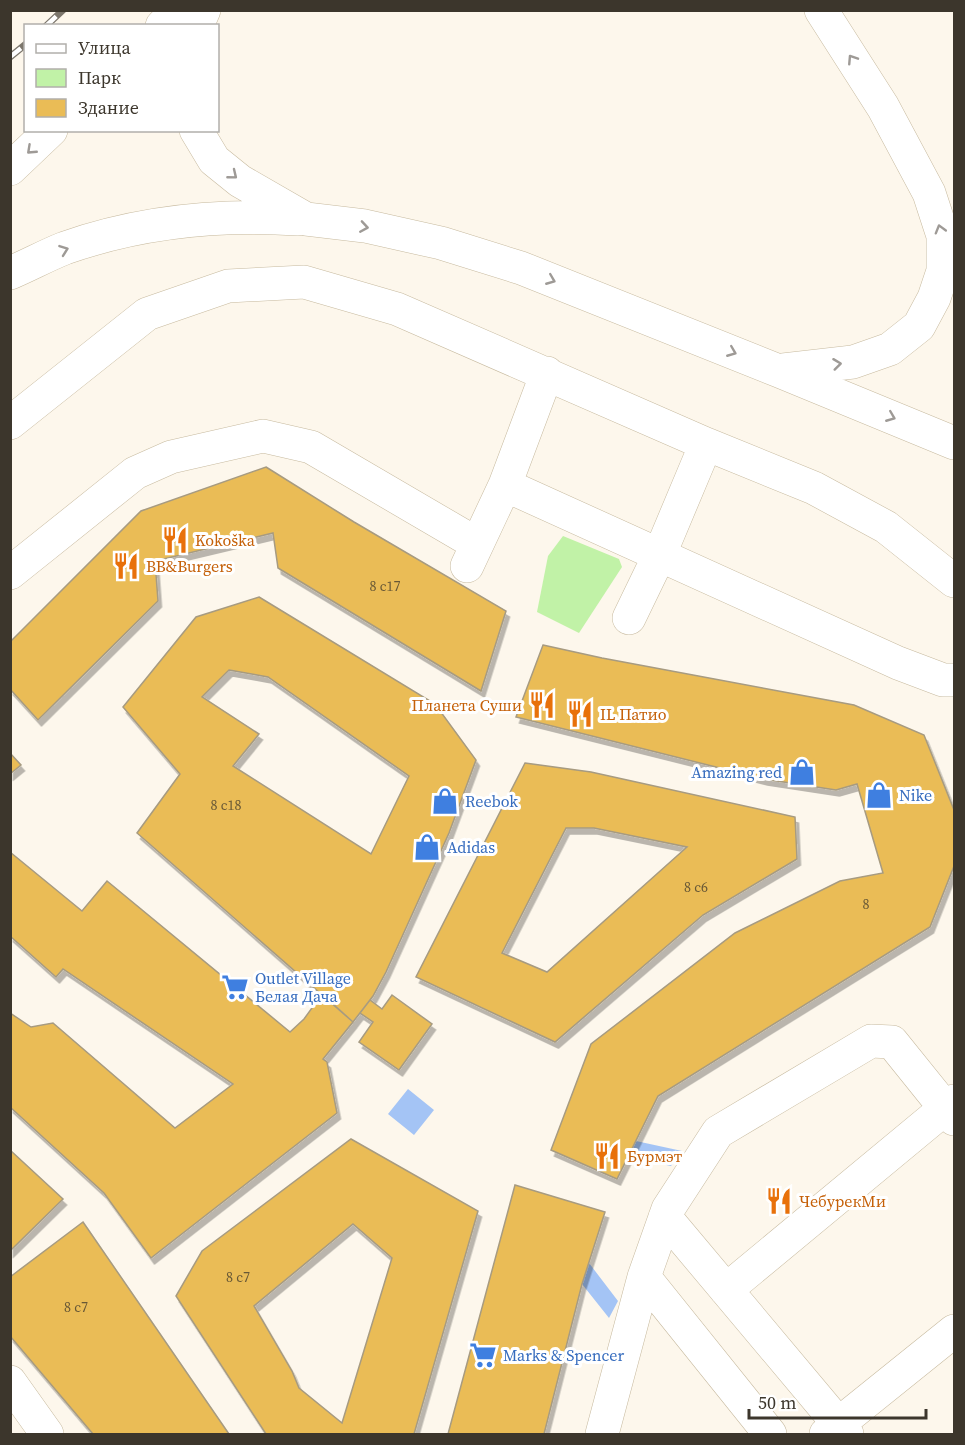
<svg xmlns="http://www.w3.org/2000/svg" width="965" height="1445" font-family="'Source Serif 4',serif">
<defs>
<filter id="shadow"><feDropShadow dx="3.5" dy="6" stdDeviation="0" flood-color="#0004"/></filter>
</defs>
<rect width="100%" height="100%" fill="#fdf7ec"/>
<path fill="#c1f2a7" d="M563 536 619 559 622 567 579 633 537 612 548 556Z"/>
<path fill="#a4c4f5" d="M408 1089 434 1110 414 1135 388 1114Z
M636 1141 682 1151 671 1166 628 1157Z
M589 1263 618 1301 609 1318 582 1284Z"/>
<path fill="#eabc56" stroke="#a79b81" stroke-width="1.5" fill-rule="evenodd" filter="url(#shadow)" d="M266 467 354 522 506 611 481 691 278 568 273 533 155 561 158 601 38 720 10 689V642L141 511Z
M259 597 435 704 476 760 449 833 386 972 373 996 353 1022 137 833 180 774 123 707 196 617ZM229 670 268 677 409 776 371 854 233 766 259 734 202 697Z
M543 645 602 658 854 705 924 735 954 810V866L930 927 658 1096 617 1179 551 1150 591 1044 735 933 840 881 883 873 857 784 836 790 764 779 516 717Z
M10 753 21 765 10 774Z
M525 763 591 772 795 817 797 859 703 915 555 1042 416 977ZM566 828H594L687 847 547 972 502 953Z
M10 852 82 911 107 881 290 1032 304 1019 322 994 353 1022 323 1059 327 1062 337 1113 151 1258 104 1193 10 1107V1013L31 1027 53 1023 175 1128 233 1084 63 969 56 977 10 936Z
M392 995 432 1024 399 1070 359 1042 373 1022 360 1013 370 1000 382 1009Z
M351 1139 478 1211 414 1434H266L176 1296 202 1251ZM353 1224 392 1258 342 1423 299 1388 292 1371 254 1306Z
M10 1150 63 1199 10 1251Z
M515 1185 605 1212 582 1284 544 1434H448Z
M83 1222 229 1434H93L10 1336V1277Z"/>
<g fill="none" stroke-linecap="round" stroke-linejoin="round">
<defs>
<path id="minor" d="M10 423 147 314 228 286 304 282 397 309 706 444 814 488 886 527 954 581
M505 485 898 663 943 680H954
M467 566 505 485 547 373
M10 573 135 473 171 457 263 436 311 447 477 544
M629 618 659 556 706 444
M665 1217 847 1434
M644 1277 770 1434
M726 1290 954 1101
M10 1382 47 1434
M602 1434 644 1277 668 1209 718 1132 871 1041 892 1042 954 1119
M826 1434 954 1331"/>
<path id="major" d="M162 26 178 10
M197 26 204 10
M196 130 214 160 240 181 306 219 365 226 441 243 521 268 779 371 954 443
M10 169 51 130
M10 273C29 265 47 255 65 248 139 222 220 214 298 219
M783 370 853 362 890 349 919 326 934 298 943 271V236L929 193 883 107 821 10"/>
</defs>
<use href="#minor" stroke="#c7ba9f" stroke-width="34"/>
<use href="#major" stroke="#c7ba9f" stroke-width="34"/>
<use href="#minor" stroke="#fff" stroke-width="33"/>
<use href="#major" stroke="#fff" stroke-width="33"/>
<defs>
<path id="rail" d="M46 26 63 10
M10 57 26 44"/>
</defs>
<use href="#rail" stroke="#7c766c" stroke-width="7"/>
<use href="#rail" stroke="#fff" stroke-width="4.5" stroke-dasharray="14" stroke-linecap="butt"/>
</g>
<defs><path id="oneway-chevron" d="M-2-3.5L2.5 0L-2 3.5" fill="none" stroke-width="1.6" stroke-linecap="round" stroke-linejoin="round" transform="scale(1.5)"/></defs>
<g stroke="#9e9a96">
<use href="#oneway-chevron" transform="translate(852 59) rotate(-123)"/>
<use href="#oneway-chevron" transform="translate(31 150) rotate(137)"/>
<use href="#oneway-chevron" transform="translate(233 175) rotate(39)"/>
<use href="#oneway-chevron" transform="translate(364 227) rotate(9)"/>
<use href="#oneway-chevron" transform="translate(940 229) rotate(-106)"/>
<use href="#oneway-chevron" transform="translate(64 250) rotate(-20)"/>
<use href="#oneway-chevron" transform="translate(551 280) rotate(22)"/>
<use href="#oneway-chevron" transform="translate(732 352) rotate(22)"/>
<use href="#oneway-chevron" transform="translate(837 364) rotate(-7)"/>
<use href="#oneway-chevron" transform="translate(891 417) rotate(22)"/>
</g>
<defs>
<symbol id="restaurant-bare" viewBox="-9 -9 18 18"><path d="M-5-6h1v4h1v-4h1v4h1v-4h1v5L-1.5 .5V6h-2V.5L-5-1ZM5-6V6H3V1.5H1.5Q1.5-4 5-6Z" fill="#e8710a" stroke="#fff" stroke-width="2.5" paint-order="stroke"/></symbol>
<symbol id="shop-bare" viewBox="-9 -9 18 18"><path d="M-5-2.5h2.3a2.7 3.5 0 0 1 5.4 0H5L5.5 6h-11ZM-1.5-2.5h3a1.5 2.3 0 0 0-3 0Z" fill="#3f7fe0" stroke="#fff" stroke-width="2.5" paint-order="stroke"/></symbol>
<symbol id="supermarket-bare" viewBox="-9 -9 18 18"><path d="M-6-5.5h2.5l.6 2H6L4.5 2H-2.5L-4.4-4H-6ZM-1.5 3.2a1.3 1.3 0 1 0 .1 0ZM3 3.2a1.3 1.3 0 1 0 .1 0Z" fill="#3f7fe0" stroke="#fff" stroke-width="2.5" paint-order="stroke"/></symbol>
</defs>
<g fill-rule="evenodd">
<use href="#restaurant-bare" x="156" y="521" width="38" height="38"/>
<use href="#restaurant-bare" x="107" y="547" width="38" height="38"/>
<use href="#restaurant-bare" x="523" y="686" width="38" height="38"/>
<use href="#restaurant-bare" x="561" y="695" width="38" height="38"/>
<use href="#shop-bare" x="783" y="753" width="38" height="38"/>
<use href="#shop-bare" x="860" y="776" width="38" height="38"/>
<use href="#shop-bare" x="426" y="782" width="38" height="38"/>
<use href="#shop-bare" x="408" y="828" width="38" height="38"/>
<use href="#supermarket-bare" x="216" y="968" width="38" height="38"/>
<use href="#restaurant-bare" x="588" y="1137" width="38" height="38"/>
<use href="#restaurant-bare" x="760" y="1182" width="38" height="38"/>
<use href="#supermarket-bare" x="464" y="1336" width="38" height="38"/>
</g>
<g text-anchor="middle" dominant-baseline="central" stroke-width="6" stroke-linejoin="round" paint-order="stroke">
<g font-size="14" fill="#685836">
<text x="385" y="586">8 с17</text>
<text x="226" y="805">8 с18</text>
<text x="696" y="887">8 c6</text>
<text x="866" y="904">8</text>
<text x="238" y="1277">8 с7</text>
<text x="76" y="1307">8 с7</text>
</g>
<g font-size="16" fill="#c56008" stroke="#fff" text-anchor="start">
<text x="195" y="540">Kokoška</text>
<text x="146" y="566">BB&amp;Burgers</text>
<text x="522" y="705" text-anchor="end">Планета Суши</text>
<text x="600" y="714">IL Патио</text>
<text x="627" y="1156">Бурмэт</text>
<text x="799" y="1201">ЧебурекМи</text>
</g>
<g font-size="16" fill="#366cbe" stroke="#fff" text-anchor="start">
<text x="782" y="772" text-anchor="end">Amazing red</text>
<text x="899" y="795">Nike</text>
<text x="465" y="801">Reebok</text>
<text x="447" y="847">Adidas</text>
<text x="255" y="978">Outlet Village<tspan x="255" dy="18">Белая Дача</tspan></text>
<text x="503" y="1355">Marks &amp; Spencer</text>
</g>
</g>
<rect width="965" height="1445" fill="none" stroke="#3c362c" stroke-width="24"/>
<rect x="24" y="24" width="195" height="108" fill="#ffffff" stroke="#b1afab" stroke-width="1.5"/>
<rect x="36" y="44" width="30" height="9" fill="#ffffff" stroke="#b1afab" stroke-width="1.5"/>
<text x="78" y="54" font-size="18" fill="#3c362c">Улица</text>
<rect x="36" y="69" width="30" height="18" fill="#c1f2a7" stroke="#b1afab" stroke-width="1.5"/>
<text x="78" y="84" font-size="18" fill="#3c362c">Парк</text>
<rect x="36" y="99" width="30" height="18" fill="#eabc56" stroke="#b1afab" stroke-width="1.5"/>
<text x="78" y="114" font-size="18" fill="#3c362c">Здание</text>
<path d="M749 1409v9h177v-9" fill="none" stroke="#3c362c" stroke-width="3"/>
<text x="758" y="1409" font-size="18" fill="#3c362c" stroke="#ffffff" stroke-width="4.5" paint-order="stroke">50 m</text>
</svg>
